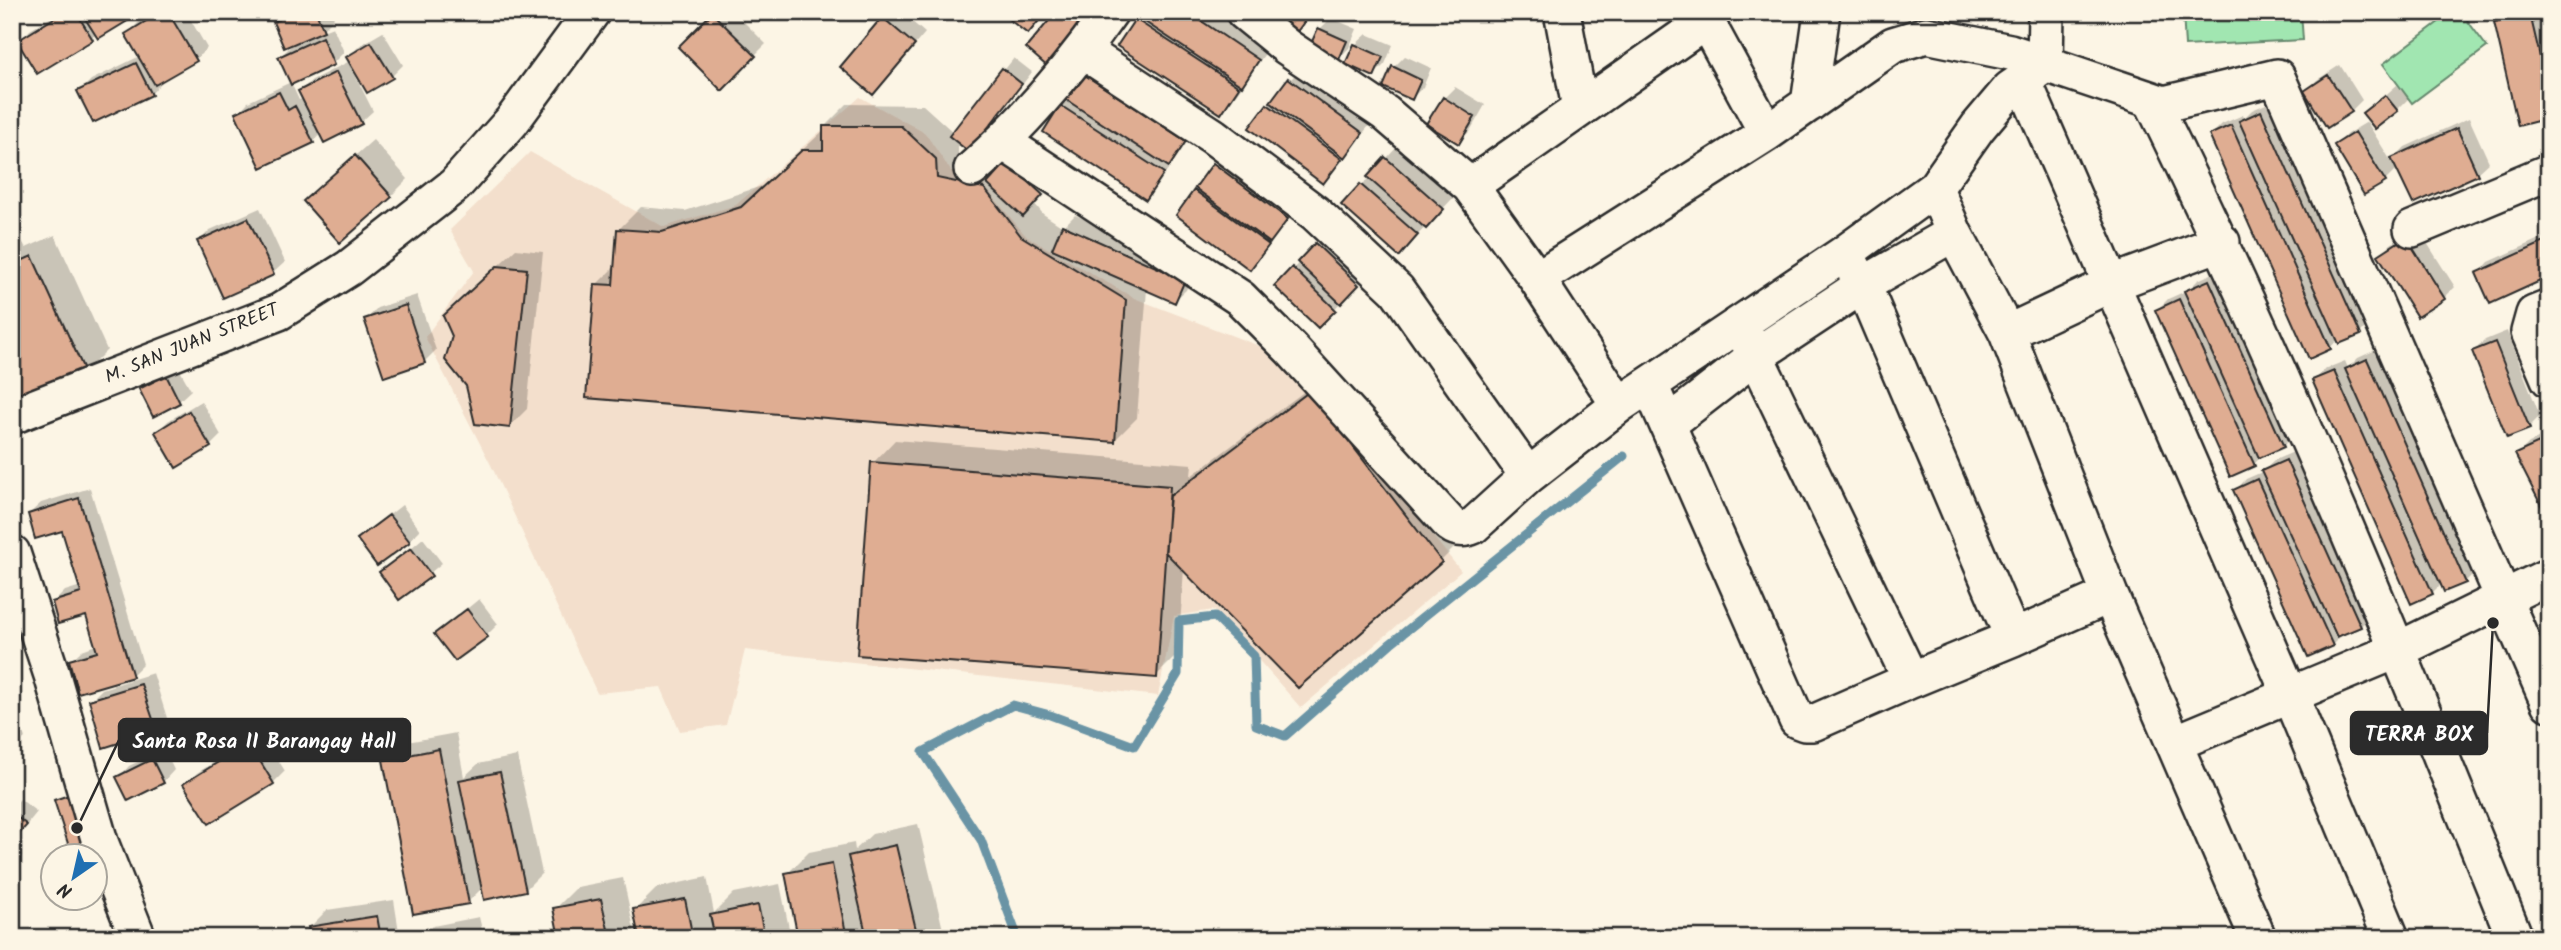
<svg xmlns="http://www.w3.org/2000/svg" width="2561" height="950" font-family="Kalam,sans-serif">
<rect width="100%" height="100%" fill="#fcf5e5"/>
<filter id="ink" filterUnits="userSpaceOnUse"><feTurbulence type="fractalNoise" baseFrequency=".0143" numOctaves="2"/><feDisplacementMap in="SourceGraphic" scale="14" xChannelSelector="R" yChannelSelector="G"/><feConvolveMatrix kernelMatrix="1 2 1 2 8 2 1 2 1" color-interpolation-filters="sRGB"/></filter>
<g filter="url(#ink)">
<path fill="#f3dfcc" d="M860 97 925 133 951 171 980 181 1026 236 1134 298 1288 357 1461 571 1301 708 1214 610 1174 616 1158 696 745 650 726 725 680 731 661 687 597 693 491 465 425 337 474 271 450 230 530 152 664 227 736 205Z"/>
<path fill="#a1e6b1" stroke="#66886e" stroke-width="2" d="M2183 12H2301L2303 40 2185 46Z
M2452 12H2461L2487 47 2412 103 2383 64Z"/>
<path fill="#0003" d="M60 12H136L97 34 38 71 19 42 30 30Z
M156 12H186L207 48 196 59 161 80 162 82 151 94 80 91 91 80 140 56 127 34 138 23Z
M285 12H331L334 18 320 32 333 27 344 52 333 63 291 83 299 100 304 98 300 91 312 80 350 61 348 58 359 46 383 32 403 65 392 76 353 66 351 67 373 111 361 122 325 140 321 133 313 142 237 114 248 102 291 82 280 57 296 41 275 22Z
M715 12H734L766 44 722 88 681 47Z
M890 12H901L925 33 884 81V19Z
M1144 12H1216L1269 48 1232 100 1221 112 1136 20Z
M1283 12H1313L1296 31Z
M2506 12H2543L2549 38V117L2496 23Z
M1331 18 1357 29 1349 48 1337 60 1320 29Z
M1367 34 1393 45 1385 64 1374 75 1355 45Z
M1405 56 1431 68 1423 87 1412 98 1394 67Z
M1014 58 1032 72 980 139 958 141V156L1006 166 1053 182 1034 203 1043 214 1063 227 1075 215 1195 268 1186 290 1174 301 1147 289 1137 418 1115 440 597 284 616 265 619 229 641 207 685 211 765 185 825 129V126L847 104 923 105 954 133Z
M1095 62 1196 129 1157 186 1146 198 1061 106 1084 74Z
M2340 65 2362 100 2351 111 2306 91 2317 80Z
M1301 68 1373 121 1323 182 1268 105Z
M2397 85 2408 99 2397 110 2365 113Z
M1455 87 1485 105 1470 131 1458 142 1444 98Z
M2273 101 2371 322 2360 333 2338 339 2330 348 2211 135 2222 124 2243 115 2244 118 2252 110Z
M2469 118 2489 162 2477 173 2414 202 2398 168 2385 181 2336 145 2347 134 2367 122 2391 161 2405 147Z
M373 140 408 179 391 196 323 184Z
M1397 147 1454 197 1410 243 1344 205Z
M1226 153 1298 206 1261 256 1250 268 1195 191Z
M260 208 285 262 273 273 224 295 199 241 210 230Z
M2417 227 2455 287 2444 298 2380 255 2391 244Z
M1327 233 1369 273 1318 326 1277 286Z
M18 234 26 248 55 235 107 350 85 372 12 405V239Z
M2549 235V275L2478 274 2489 262Z
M516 249 543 252 527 409 510 426 462 299Z
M2220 270 2294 435 2283 446 2264 454 2254 464 2157 310 2168 299 2188 290 2198 280Z
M417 295 436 350 424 362 366 320 377 308Z
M2507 331 2540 416 2529 427 2474 351 2485 340Z
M2378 349 2477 570 2466 581 2445 590 2442 583 2432 593 2314 381 2325 369 2345 361 2348 368 2358 358Z
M177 365 191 390 179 401 154 414 141 389 152 378Z
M1333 370 1463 539 1441 561 1299 685 1184 569 1178 654 1156 676 873 463 895 440 1192 464 1191 476Z
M201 401 221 435 210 446 157 432 168 421Z
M2549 434V517L2517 455 2529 443Z
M2298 450 2372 614 2361 626 2344 633 2332 645 2235 491 2246 479 2262 472 2275 460Z
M90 488 143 664 132 675 70 661 82 650 96 645 87 614 54 602 65 591 81 586 64 529 29 514 41 503Z
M402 505 420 530 409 541 359 539Z
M423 538 442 563 400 598 381 573Z
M479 599 498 624 486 636 436 634Z
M153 673 167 718 156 730 91 700 102 689Z
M12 700 25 738 12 749Z
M261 733 285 771 273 783 209 822 186 784 197 773Z
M456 733 464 777 478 764 517 756 542 873 525 890 483 887 468 902 385 760 402 743Z
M164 749 174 770 163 782 118 778 129 766Z
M20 799 37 812 20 833 22 856 12 865V807Z
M918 824 945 938H800L787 874 809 852 854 843 855 850 872 834Z
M707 877 714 913 734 893 780 884 791 938H641L635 910 657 888Z
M623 878 636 938H561L555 909 577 887Z
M394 900 400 938H312L310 927 327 910Z
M479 917 484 938H421L433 926Z
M544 933 546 938H525Z"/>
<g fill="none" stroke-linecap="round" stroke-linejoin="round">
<path stroke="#6a94a5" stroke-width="9" d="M1018 938 981 840 923 752 1013 705 1050 715 1134 746 1178 674 1179 621 1215 617 1254 656 1256 725 1285 736 1391 643 1624 456"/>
</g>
<path fill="#dfad92" stroke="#2b2b2b" stroke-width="2" d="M64 12H76L93 40 37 74 17 41Z
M81 12H130L134 17 98 39Z
M161 12H168L197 61 155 85 125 34Z
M295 12H316L324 31 284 48 273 22Z
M1011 12H1046L1028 34 1007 18Z
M1056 12H1098L1049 68 1026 48Z
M1142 12H1188L1259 60 1242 86 1139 18Z
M1280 12H1300L1307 18 1296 33 1276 19Z
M712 13 756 56 722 91 678 47Z
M2530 14 2549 95V118L2518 126 2494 22Z
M882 17 915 45 873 95 840 67Z
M1135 19 1239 87 1221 114 1117 46Z
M1318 28 1347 41 1338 62 1309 48Z
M322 37 334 65 291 85 278 57Z
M371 42 393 78 367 93 346 57Z
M1354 44 1383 57 1374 77 1345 64Z
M136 63 152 95 93 123 77 91Z
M1392 66 1421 80 1412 100 1383 87Z
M1002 68 1022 84 969 152 949 136Z
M336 72 362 124 324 143 298 91Z
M1082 73 1186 141 1169 167 1065 99Z
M2328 75 2352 112 2327 128 2304 91Z
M1288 78 1363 133 1345 158 1270 102Z
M279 92 288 110 295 106 314 143 261 168 235 113Z
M2385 95 2398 111 2375 129 2362 113Z
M1443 97 1475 117 1459 144 1426 124Z
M1267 104 1342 159 1323 184 1249 128Z
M1060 105 1164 173 1146 200 1043 132Z
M2261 111 2361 335 2339 344 2239 121Z
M2231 125 2331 349 2309 359 2209 135Z
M823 126H901L936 159 937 178 984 188 1021 236 1126 300 1115 442 586 398 595 284 613 285 617 229 662 232 741 207 802 150H823Z
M2457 128 2478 175 2413 204 2391 158Z
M2355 132 2386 182 2364 195 2334 145Z
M355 155 392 197 340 243 303 201Z
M1385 157 1444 209 1426 229 1367 177Z
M1007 162 1043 195 1023 217 987 184Z
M1213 163 1288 219 1270 243 1195 188Z
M1360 184 1418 235 1399 257 1341 205Z
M1194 190 1269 245 1250 270 1176 215Z
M248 218 274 275 223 298 197 241Z
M1062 225 1185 280 1175 303 1052 249Z
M2406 237 2445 299 2417 317 2378 255Z
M2549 240V277L2490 304 2476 273Z
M1315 243 1359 285 1341 304 1297 262Z
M32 256 86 374 12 407V265Z
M497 266 527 269 510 428 475 424 466 386 445 360 452 336 443 316Z
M1292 267 1336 310 1318 328 1274 286Z
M2209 280 2284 447 2259 458 2184 291Z
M2179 299 2255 466 2230 477 2155 310Z
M406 305 425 363 384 377 364 319Z
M2495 342 2530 429 2507 438 2472 351Z
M2367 359 2466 583 2444 592 2345 369Z
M2334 371 2433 594 2411 604 2312 380Z
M166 375 180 403 153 417 139 389Z
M1310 391 1442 562 1298 688 1165 552 1170 496Z
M189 411 211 447 176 468 155 432Z
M2539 443 2549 462V521L2515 454Z
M2286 460 2361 627 2337 637 2261 471Z
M871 462 1170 486 1157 678 857 655Z
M2257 479 2333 646 2308 657 2233 490Z
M79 498 133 677 78 693 69 660 97 652 86 616 58 624 52 602 81 593 62 531 35 539 28 514Z
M389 515 410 542 377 566 357 539Z
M411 548 432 576 399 600 379 572Z
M467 609 488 637 455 661 434 634Z
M141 684 157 731 103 748 89 700Z
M249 743 274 784 209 824 183 784Z
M439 749 469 904 413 914 383 760Z
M152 759 164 783 128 801 116 777Z
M500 772 526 891 484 900 459 780Z
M78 792 94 856H72L54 800Z
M12 813 27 825 12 842Z
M896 845 918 938H867L848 856Z
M832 864 847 938H798L785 873Z
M601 899 610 938H559L553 908Z
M685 899 693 938H639L633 909Z
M758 905 765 938H715L710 915Z
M377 916 381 938H310L308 927Z"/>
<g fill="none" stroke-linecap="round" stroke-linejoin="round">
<defs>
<path id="minor" d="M1244 12 1287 47 1385 113 1470 186 1537 279 1619 405 1845 253 1935 188 1978 127 2010 89 2045 65 2046 12
M1562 12 1580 108
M1706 12V21L1767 133
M1083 51 1213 136 1315 213 1397 290 1528 476
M2023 80 2290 695 2391 938
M2153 103C2287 375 2401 656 2515 938
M1809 104 1822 12
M1003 142 1240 298 1291 349 1450 524C1458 530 1464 530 1473 526L1528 476 1619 405
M972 169C1024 123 1070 69 1110 12
M1470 186 1706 21
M1935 188 1954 233 2007 333 2110 595 2258 938
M2412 229 2549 172
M1845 253 1863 285 2013 638
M1537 279 1767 133 1893 45 1926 35 2010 52 2164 104 2277 77 2549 703
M2549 308 2534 314 2529 332 2549 379
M1740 324 1911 680 2013 638 2110 595
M2007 333 2113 283 2222 242
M1650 385 1797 720 1805 723H1813L1911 680
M12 416 279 312 349 268 455 185 512 121 592 12
M1668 424 1754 357 1863 285 1954 233
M12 553 52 675 100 842 138 938
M2175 743 2398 650 2549 576"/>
</defs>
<use href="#minor" stroke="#2b2b2b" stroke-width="40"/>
<use href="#minor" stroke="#fcf5e5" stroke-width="35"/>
</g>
</g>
<g text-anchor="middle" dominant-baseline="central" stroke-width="5" stroke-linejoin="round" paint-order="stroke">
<g font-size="19" fill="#2b2b2b" stroke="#fcf5e5">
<text transform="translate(192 344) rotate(-22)">M. SAN JUAN STREET</text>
</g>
</g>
<path fill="none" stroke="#2b2b2b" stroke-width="2.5" d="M2493 623L2487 733M77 828L119 740"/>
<g fill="#2b2b2b" stroke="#fcf5e5" stroke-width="2.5">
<circle cx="2493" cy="623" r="7"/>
<circle cx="77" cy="828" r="7"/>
</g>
<g fill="#2b2b2b" stroke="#2b2b2b" stroke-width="2.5">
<rect x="2351" y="712" width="136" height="42" rx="7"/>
<rect x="119" y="719" width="291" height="42" rx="7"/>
</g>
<g font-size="21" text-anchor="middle" font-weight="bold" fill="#fff">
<text x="2419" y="741">TERRA BOX</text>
<text x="264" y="748">Santa Rosa II Barangay Hall</text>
</g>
<rect width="2561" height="950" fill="none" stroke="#fcf5e5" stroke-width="42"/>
<rect x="21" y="21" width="2519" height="908" fill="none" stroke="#2b2b2b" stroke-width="2.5" filter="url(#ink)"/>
<g transform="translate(74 877) rotate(214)"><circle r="33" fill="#fcf5e5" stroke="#a8a49b" stroke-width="2"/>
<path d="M0-5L12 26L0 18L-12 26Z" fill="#1f6fb2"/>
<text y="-10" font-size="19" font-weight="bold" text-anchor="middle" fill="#2b2b2b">N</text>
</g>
</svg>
